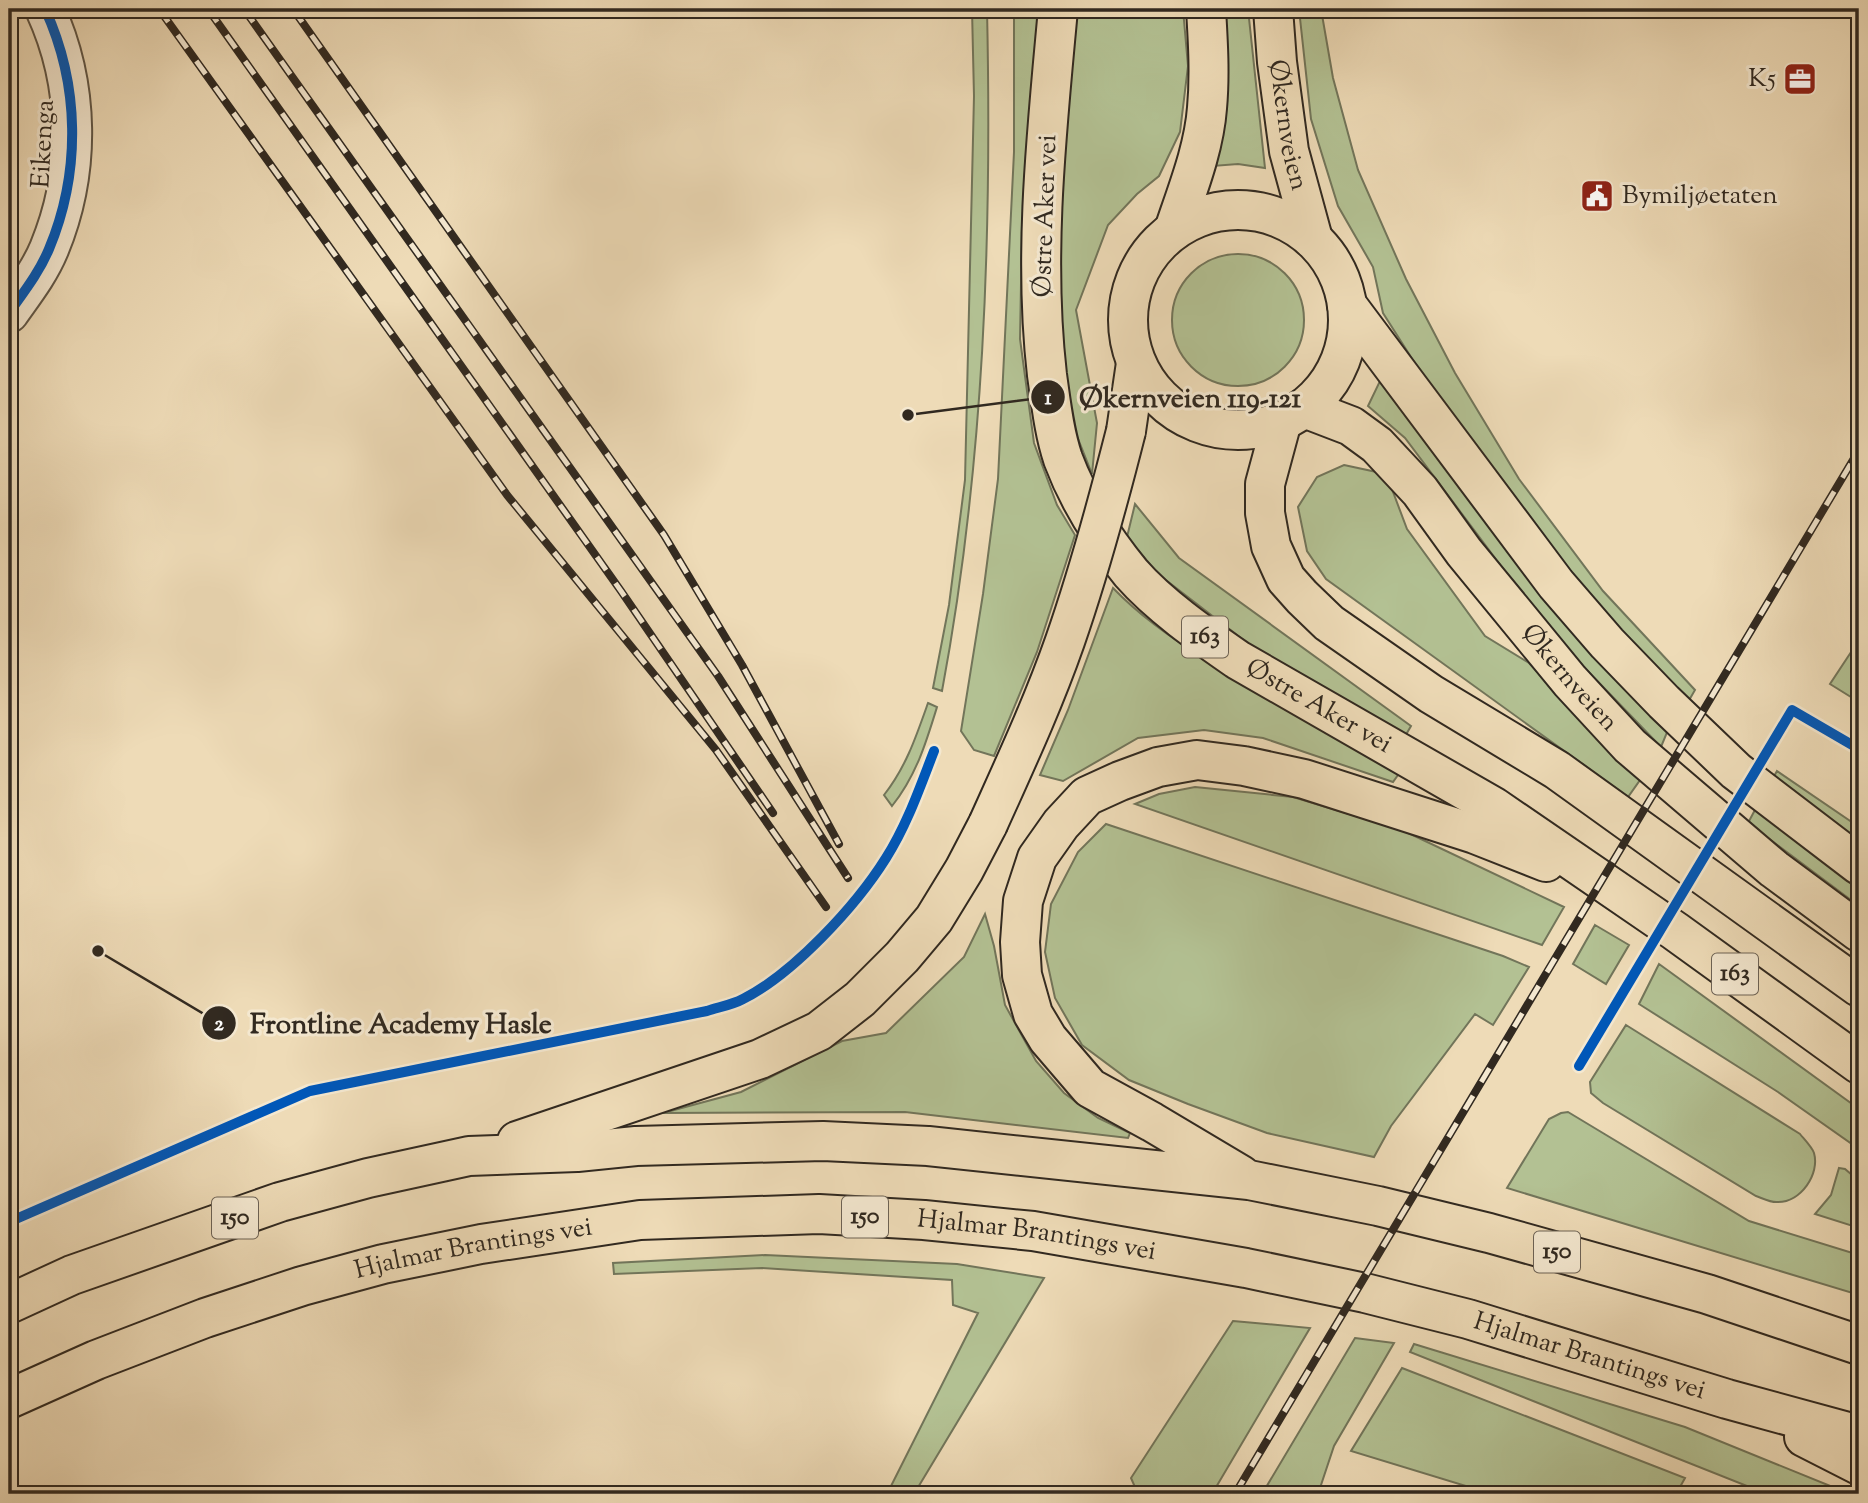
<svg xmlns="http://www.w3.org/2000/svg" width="1868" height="1503" font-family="'Sorts Mill Goudy',serif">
<rect width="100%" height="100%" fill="#eedbb7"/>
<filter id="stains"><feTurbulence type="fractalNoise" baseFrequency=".00286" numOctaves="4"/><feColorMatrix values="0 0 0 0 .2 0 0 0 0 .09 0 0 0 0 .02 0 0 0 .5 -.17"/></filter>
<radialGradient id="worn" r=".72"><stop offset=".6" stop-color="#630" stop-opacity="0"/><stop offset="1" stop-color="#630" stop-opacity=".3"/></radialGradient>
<path fill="#b3c193" stroke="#72755a" stroke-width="2" d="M972 9H987C992 236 984 467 942 691L933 688 949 605 965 480 974 96Z
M1014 9H1041L1022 229 1020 339 1034 443 1057 505 1075 535 1037 652 994 756 974 750 961 731 983 594 998 479 1014 152Z
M1075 9H1183L1188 66 1180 132 1159 176 1137 194 1108 225 1076 310 1097 423 1092 474 1073 426 1061 349 1058 253 1061 172Z
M1221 9H1248L1265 168 1238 164 1213 166Z
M1299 9H1321L1333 78 1358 170 1406 279 1455 373 1519 479 1603 591 1695 690 1688 702 1608 618 1521 509 1423 376 1383 313 1373 267 1338 206 1311 119Z
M1172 320a66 66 0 1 1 132 0a66 66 0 1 1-132 0Z
M1380 381 1668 730 1661 747 1552 634 1405 438 1368 406Z
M1344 465 1381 473 1390 484 1407 529 1485 636 1529 663 1640 780 1628 797 1326 579 1307 551 1298 507 1317 477Z
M1135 504 1179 558 1411 726 1404 738 1254 648 1158 574 1127 537Z
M1113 588C1139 615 1169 636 1201 657 1265 700 1332 735 1400 772L1393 782 1263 738 1204 730 1138 738 1063 781 1040 775 1068 710Z
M1859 640V702L1830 684Z
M928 703 937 707C926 743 916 776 892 806L884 795C906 767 916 737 928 703Z
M1777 771 1859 827V843L1773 778Z
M1195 787 1293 797 1402 830 1564 907 1542 945 1135 804 1159 794Z
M1756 808 1859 882V906L1748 823Z
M1106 824 1503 956 1529 967 1493 1025 1475 1014 1391 1126 1374 1157 1267 1133 1188 1104 1129 1080 1082 1045 1055 998 1045 952 1051 904 1078 852Z
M985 914 994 946 1005 1005 1036 1061 1064 1093 1098 1118 1130 1133 1128 1138 905 1112 663 1113 741 1092 842 1041 886 1033 964 957Z
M1595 925 1629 945 1606 984 1573 964Z
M1659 964 1859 1109V1149L1778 1092 1639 1004Z
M1626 1025 1800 1134C1804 1139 1812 1147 1814 1153 1820 1174 1801 1202 1778 1202 1771 1203 1762 1198 1756 1196L1603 1103 1591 1093 1590 1082Z
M1568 1112 1749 1221 1859 1255V1295L1507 1188 1549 1119 1561 1113Z
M1839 1168 1845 1169 1859 1181V1228L1815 1214 1831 1195Z
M765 1255 957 1264 1044 1278 914 1494H887L978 1313 953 1305 952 1280 762 1268 614 1274 613 1263Z
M1233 1321 1310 1328 1212 1494H1138L1131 1478Z
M1355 1338 1394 1343 1334 1446 1318 1494H1262Z
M1414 1344 1685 1427 1850 1494H1767L1410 1352Z
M1402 1368 1685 1478 1680 1487 1691 1494H1492L1351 1451Z"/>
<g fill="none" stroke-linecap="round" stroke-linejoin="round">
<defs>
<path id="minor" d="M9 313C23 293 39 273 49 249 81 172 80 85 45 9"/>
<g id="major">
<path id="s1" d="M1273 9 1277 62 1289 151 1313 239"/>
<circle cx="1238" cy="320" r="110"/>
<path d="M1174 230C1187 191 1204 149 1207 108 1210 75 1208 42 1206 9"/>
<path d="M1347 305 1556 584 1607 643 1664 702 1736 771 1859 865"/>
<path id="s2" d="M1304 408 1351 426 1377 445 1420 491 1464 552 1570 681 1630 746 1774 869 1859 932"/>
</g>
<g id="highway">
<path id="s3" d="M1058 9C1047 129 1033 254 1047 375 1051 403 1054 432 1063 459 1078 499 1104 540 1131 573 1160 606 1202 635 1238 660L1494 807 1675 931 1859 1064"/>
<path d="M1282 421 1265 484V513L1271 546 1286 579 1302 597 1329 623 1431 694 1557 770 1859 987"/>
<path d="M1126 431 1136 363"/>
<path d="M517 1141 760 1059 819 1031 860 999 902 957 934 919 964 870 988 824"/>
<path d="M1241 1175 1152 1122 1090 1088 1048 1039 1033 1014 1022 975 1020 942 1023 901 1037 858 1061 824 1087 796 1120 781 1158 767 1197 760 1244 766 1304 779 1475 834 1546 862"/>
<path d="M9 1304 72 1275 280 1202 368 1178 469 1156 577 1152 636 1146 823 1141 928 1146 1249 1180 1378 1206 1489 1233 1707 1294 1859 1345"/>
<path id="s4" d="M9 1399 96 1360 205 1318 302 1286 383 1264 481 1244 640 1220 819 1214 924 1220 1033 1231 1246 1268 1365 1293 1468 1319 1727 1399 1859 1435"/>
<path d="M1804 1437 1859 1465"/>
</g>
</defs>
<use href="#minor" stroke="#605646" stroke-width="42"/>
<use href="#major" stroke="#312920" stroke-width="42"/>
<use href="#highway" stroke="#312920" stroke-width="42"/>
<use href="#minor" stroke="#f4e8d0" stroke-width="38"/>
<use href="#major" stroke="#eedbb7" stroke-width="38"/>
<use href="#highway" stroke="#eedbb7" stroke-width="38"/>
<defs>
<path id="rail" d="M159 9 507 495 716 750 826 907
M208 9 621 591 773 813
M244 9 718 676 848 878
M293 9 664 535 742 665 839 844
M1235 1494 1859 450"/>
</defs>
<use href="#rail" stroke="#312920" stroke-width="8"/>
<use href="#rail" stroke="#f4e8d0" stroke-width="5" stroke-dasharray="16" stroke-linecap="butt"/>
<defs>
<path id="highway-bridge" d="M988 824C1015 764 1043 704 1065 641 1089 572 1108 502 1126 431"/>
</defs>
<use href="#highway-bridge" stroke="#312920" stroke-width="42" stroke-linecap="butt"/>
<use href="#highway-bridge" stroke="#eedbb7" stroke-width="38"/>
<defs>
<path id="cycleway" d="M9 313C23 293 39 273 49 249 81 172 80 85 45 9
M1579 1066 1792 710 1859 749
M9 1222 310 1091 707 1011C719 1007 732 1005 743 999 793 974 856 906 886 858 907 825 920 787 934 751"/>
</defs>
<use href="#cycleway" stroke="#f4e8d0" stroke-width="15"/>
<use href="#cycleway" stroke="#0057b8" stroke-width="10"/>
</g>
<defs>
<symbol id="office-square" viewBox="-11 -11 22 22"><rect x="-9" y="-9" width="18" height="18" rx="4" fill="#8f2418" stroke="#f4e8d0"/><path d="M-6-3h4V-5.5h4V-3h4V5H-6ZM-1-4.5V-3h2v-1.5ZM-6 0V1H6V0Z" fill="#fff"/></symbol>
<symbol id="civic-square" viewBox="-11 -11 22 22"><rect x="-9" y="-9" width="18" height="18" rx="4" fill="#8f2418" stroke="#f4e8d0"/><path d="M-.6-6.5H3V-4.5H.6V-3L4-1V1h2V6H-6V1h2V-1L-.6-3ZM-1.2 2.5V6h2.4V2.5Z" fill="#fff"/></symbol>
</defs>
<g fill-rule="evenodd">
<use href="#office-square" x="1781" y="60" width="38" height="38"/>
<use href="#civic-square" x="1578" y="177" width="38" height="38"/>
</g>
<g text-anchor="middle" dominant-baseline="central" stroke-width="6" stroke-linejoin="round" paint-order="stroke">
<g fill="#f4e8d0" stroke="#6c6255" stroke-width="2">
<rect x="1182" y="616.5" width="46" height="41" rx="5"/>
<rect x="1712" y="953.5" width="46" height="41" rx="5"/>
<rect x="842" y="1196.5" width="46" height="41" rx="5"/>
<rect x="212" y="1197.5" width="46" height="41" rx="5"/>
<rect x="1534" y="1231.5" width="46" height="41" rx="5"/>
</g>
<g font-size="24" font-weight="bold" fill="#312920">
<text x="1205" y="637">163</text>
<text x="1735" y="974">163</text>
<text x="865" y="1217">150</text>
<text x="235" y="1218">150</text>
<text x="1557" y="1252">150</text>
</g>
<g font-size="26" fill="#312920" stroke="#f4e8d0" text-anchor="end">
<text x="1776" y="79">K5</text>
<text x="1622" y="196" text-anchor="start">Bymiljøetaten</text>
</g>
<g font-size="26" fill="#312920" stroke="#f4e8d0">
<text stroke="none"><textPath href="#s1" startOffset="117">Økernveien</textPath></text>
<text transform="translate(44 144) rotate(-87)">Eikenga</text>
<text transform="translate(1046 216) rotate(-88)">Østre Aker vei</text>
<text stroke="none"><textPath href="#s2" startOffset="385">Økernveien</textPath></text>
<text stroke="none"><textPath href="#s3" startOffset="817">Østre Aker vei</textPath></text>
<text stroke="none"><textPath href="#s4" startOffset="1057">Hjalmar Brantings vei</textPath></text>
<text stroke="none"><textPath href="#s4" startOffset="490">Hjalmar Brantings vei</textPath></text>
<text stroke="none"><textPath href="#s4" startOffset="1624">Hjalmar Brantings vei</textPath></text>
</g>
</g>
<path fill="none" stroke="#312920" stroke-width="2.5" d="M908 415L1048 397M98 951L219 1023"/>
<g fill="#312920" stroke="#f4e8d0" stroke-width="2.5">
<circle cx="908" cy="415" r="7"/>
<circle cx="98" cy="951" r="7"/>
<circle cx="1048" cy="397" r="18"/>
<circle cx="219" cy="1023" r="18"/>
</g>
<g font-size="21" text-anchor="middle" font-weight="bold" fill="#fff">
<text x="1048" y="404">1</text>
<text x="219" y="1030">2</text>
</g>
<g font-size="28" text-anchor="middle" font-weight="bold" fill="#312920" stroke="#f4e8d0" stroke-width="6" stroke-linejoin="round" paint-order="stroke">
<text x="1190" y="407">Økernveien 119-121</text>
<text x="401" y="1033">Frontline Academy Hasle</text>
</g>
<rect width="1868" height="1503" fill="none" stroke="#eedbb7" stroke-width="35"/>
<rect x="10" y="10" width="1847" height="1482" fill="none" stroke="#312920" stroke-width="3.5"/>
<rect x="18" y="18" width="1833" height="1468" fill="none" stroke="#312920" stroke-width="2"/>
<rect width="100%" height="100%" filter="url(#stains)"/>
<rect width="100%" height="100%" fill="url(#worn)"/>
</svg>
